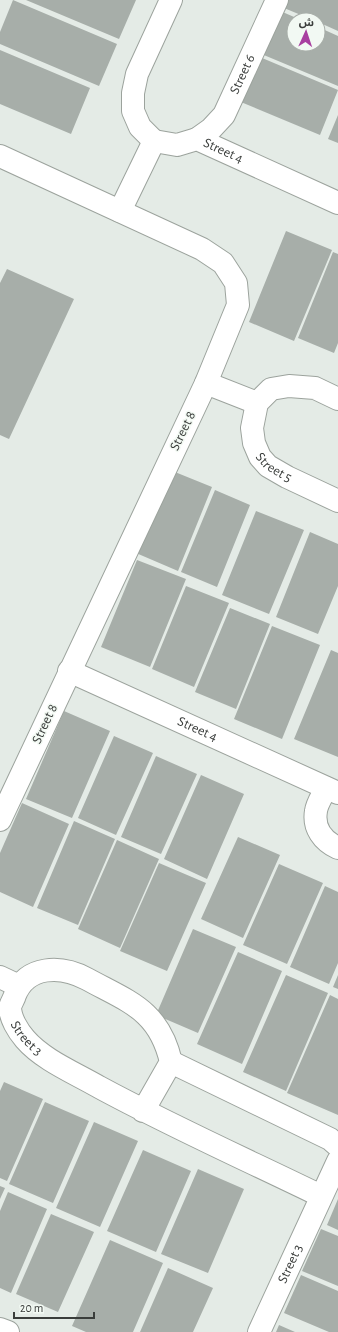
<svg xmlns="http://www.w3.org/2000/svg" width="338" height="1332" font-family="'Alegreya Sans','Noto Sans Arabic',sans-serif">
<rect width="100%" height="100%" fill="#e4ebe6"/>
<path fill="#a7aea9" d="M13 0 117 44 99 86 0 44V32Z
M26 0H136L119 39Z
M288 0H338V31L318 22V20H313L284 8Z
M278 10 301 20H294V44H318V27L338 36V86L259 53Z
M0 50 90 88 71 134 0 104Z
M255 55 338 90 320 135 236 100Z
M338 115V143L328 139Z
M286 231 332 250 294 341 249 322Z
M333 252 338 254V343L334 353 298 338Z
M7 269 74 299 9 439 0 435V283Z
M170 470 212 487 178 571 136 553Z
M215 490 250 505 217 587 181 572Z
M256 511 304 530 269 614 222 595Z
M310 532 338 544V586L318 634 276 617Z
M137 560 186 579 150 667 101 647Z
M186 586 229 603 194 687 152 669Z
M230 608 270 624 236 709 195 692Z
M272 626 320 645 282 739 234 719Z
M331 650 338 653V757L294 739Z
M64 711 110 731 72 818 26 799Z
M114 736 153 753 116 835 78 818Z
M156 756 197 774 161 854 121 837Z
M201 775 244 794 207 879 164 859Z
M22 803 69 824 33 907 0 892V853Z
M74 821 115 839 78 925 37 908Z
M238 837 280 855 243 938 201 919Z
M117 840 159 859 120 948 78 929Z
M159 863 206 883 167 971 120 951Z
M279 864 323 883 287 964 243 945Z
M325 886 338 892V963L329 984 290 967Z
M193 929 236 947 198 1033 156 1015Z
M238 952 282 971 242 1064 197 1044Z
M286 975 328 993 286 1091 243 1072Z
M338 975V989L333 987Z
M330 995 338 999V1115L287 1093Z
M4 1082 43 1099 7 1181 0 1178V1091Z
M45 1102 89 1121 53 1203 9 1184Z
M94 1122 138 1141 100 1227 56 1208Z
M143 1150 191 1171 156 1252 107 1231Z
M198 1169 244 1189 208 1273 161 1254Z
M0 1186 5 1188 0 1199Z
M8 1192 47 1209 11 1293 0 1288V1211Z
M338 1199V1230L327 1225Z
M51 1214 94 1232 58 1312 16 1294Z
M321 1229 338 1236V1286L302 1271Z
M110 1240 163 1263 133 1332H86L72 1326Z
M168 1268 213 1288 193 1332H140Z
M301 1275 338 1291V1332H329L284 1313Z
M279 1325 295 1332H276Z"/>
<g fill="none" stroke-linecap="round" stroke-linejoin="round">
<defs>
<g id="minor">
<path id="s1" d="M197 139 211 129 224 115 277 0"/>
<path id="s2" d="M154 141 177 145 197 139 338 203"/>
<path d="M154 141 140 127 133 111V93L137 74 171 0"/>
<path d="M0 156 202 249 223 263 236 283 238 305 206 383 0 820"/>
<path d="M120 211 154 141"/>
<path d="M206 383 257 403"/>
<path id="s3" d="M338 399 315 388 289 386 271 389 257 403 252 428 254 443 260 457 268 466 287 477 338 501"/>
<path id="s4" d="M69 671 338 793"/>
<path d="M326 788C323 795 317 803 316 811 313 828 323 841 338 848"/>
<path d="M0 977 19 986"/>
<path d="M171 1062 330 1139 338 1146"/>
<path id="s5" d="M143 1111 171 1062C159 1010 129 1002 87 979 61 965 27 965 15 995 14 999 11 1003 10 1007 10 1018 18 1031 25 1039 43 1060 75 1073 99 1087 171 1126 247 1160 321 1196"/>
<path d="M0 1329 8 1332"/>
<path id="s6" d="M259 1332 338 1161"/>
</g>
</defs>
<use href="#minor" stroke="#9ca39d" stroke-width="24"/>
<use href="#minor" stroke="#fff" stroke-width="22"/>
</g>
<g text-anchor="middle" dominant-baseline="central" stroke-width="3" stroke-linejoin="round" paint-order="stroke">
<g font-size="14" fill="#3a3d3b" stroke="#f2f9f3">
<text stroke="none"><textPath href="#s1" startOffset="81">Street 6</textPath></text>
<text stroke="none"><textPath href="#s2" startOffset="73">Street 4</textPath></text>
<text transform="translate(183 431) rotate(-64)">Street 8</text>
<text stroke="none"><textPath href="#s3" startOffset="163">Street 5</textPath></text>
<text transform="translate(45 724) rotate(-65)">Street 8</text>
<text stroke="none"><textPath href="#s4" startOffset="141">Street 4</textPath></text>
<text stroke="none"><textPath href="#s5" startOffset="313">Street 3</textPath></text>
<text stroke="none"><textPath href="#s6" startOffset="75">Street 3</textPath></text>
</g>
</g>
<g transform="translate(306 32) rotate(3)"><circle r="19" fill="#f2f9f3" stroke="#a8aea9"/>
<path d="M0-3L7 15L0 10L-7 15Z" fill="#a83fa0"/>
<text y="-6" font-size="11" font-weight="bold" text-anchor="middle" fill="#3a3d3b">ش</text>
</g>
<path d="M14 1312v6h80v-6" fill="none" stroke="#3a3d3b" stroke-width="2"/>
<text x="20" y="1312" font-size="12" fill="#3a3d3b" stroke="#f2f9f3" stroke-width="3" paint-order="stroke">20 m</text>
</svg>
